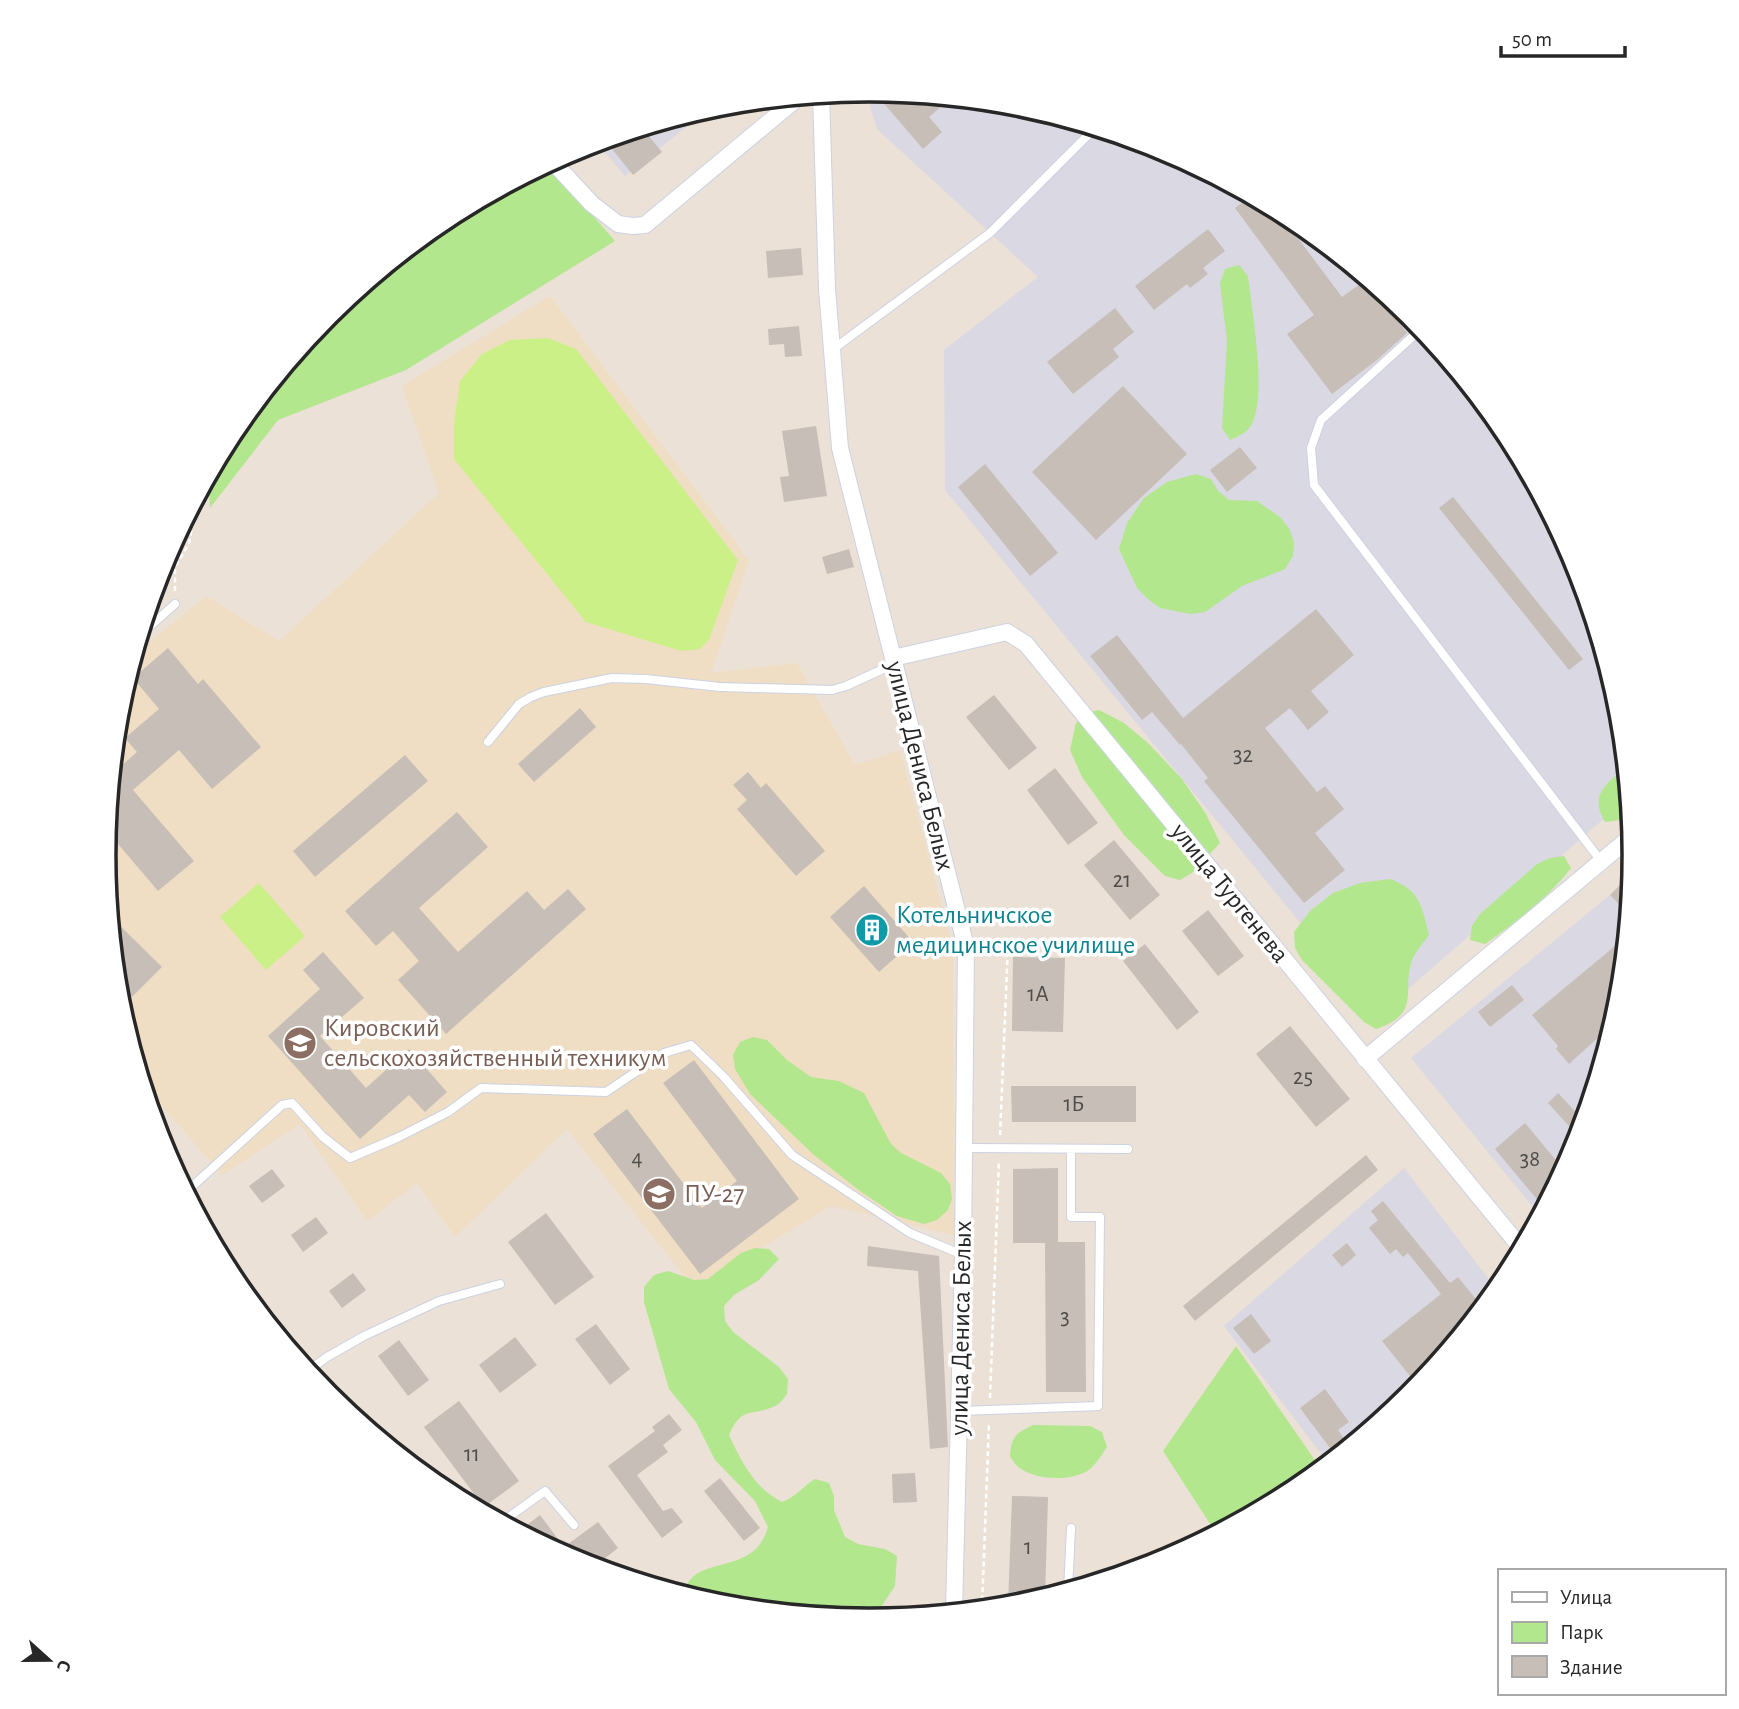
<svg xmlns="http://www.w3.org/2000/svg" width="1739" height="1709" font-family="'Alegreya Sans',sans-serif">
<rect width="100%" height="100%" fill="#ebe1d6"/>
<path fill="#dad8e2" d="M870 89 1019 104 1163 148 1295 218 1411 314 1506 430 1577 562 1620 706 1629 797 1377 1016 945 490 944 350 1038 277 877 129 865 90Z
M711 107 625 176 596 142Z
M1633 874 1620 1004 1576 1148 1540 1216 1411 1058 1610 895Z
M1404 1168 1497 1290 1410 1396 1328 1463 1224 1326Z"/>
<path fill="#efdec4" d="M550 296 749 560 711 673 797 663 855 765 900 750 953 948 954 1235 831 1206 694 1288 567 1129 455 1237 417 1183 367 1221 300 1124 222 1175 143 1084 119 1003 104 854 119 705 135 654 206 596 279 641 439 493 402 386Z"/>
<path fill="#b2e78d" d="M547 163 615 241 406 370 278 420 210 508 208 477 233 429 329 313 445 218Z
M1239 265 1248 276C1252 312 1267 393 1252 424 1247 433 1239 436 1230 440L1222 428 1227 341 1220 283 1225 269Z
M1196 474 1211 479 1218 491 1229 500 1257 501 1280 517 1289 528 1294 542 1293 556 1285 569 1242 586 1205 612 1190 614 1160 608 1148 599 1137 588 1119 549 1127 523 1144 498 1167 482Z
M1099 710 1124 723 1148 743 1182 779 1206 814 1220 843 1192 873 1180 880 1165 876 1124 835 1082 777 1070 750 1076 723 1085 713Z
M1626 767 1631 813 1620 820 1605 822C1589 795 1606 784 1626 767Z
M1564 856 1571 868C1550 896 1514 924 1485 944L1470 940 1472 926 1480 914 1537 864 1550 858Z
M1390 879C1420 890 1422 906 1429 935 1424 942 1417 950 1413 958 1400 989 1424 1013 1376 1029L1364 1022 1302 960 1295 948 1294 932 1310 911 1333 893 1360 883Z
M753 1037 767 1040 787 1060 811 1077 839 1081 864 1093 891 1144 901 1153 941 1173 950 1184 952 1199 948 1210 937 1220 924 1224 897 1216 860 1191 814 1155 750 1094 735 1069 733 1055 740 1042Z
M755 1248 769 1249 779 1259 759 1280 734 1295 724 1306 725 1321 733 1332 779 1367 788 1379 787 1394C784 1398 780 1404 775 1406 752 1417 742 1405 729 1435 741 1461 755 1489 782 1502 797 1496 801 1488 815 1479L829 1483 834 1496V1510L845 1537 858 1544 885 1549 897 1556 895 1586 881 1607 868 1615 854 1618 720 1605 684 1594C685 1591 686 1587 688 1583 705 1556 755 1574 768 1527L755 1501 715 1460 696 1422 669 1389 644 1302V1287L654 1275 668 1271 694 1280 708 1279 741 1253Z
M1236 1346 1321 1469 1294 1491 1216 1533 1163 1451Z
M1033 1425 1090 1426 1102 1432 1107 1447C1102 1454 1097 1463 1090 1469 1074 1482 1037 1480 1021 1469 1016 1466 1013 1461 1010 1456 1011 1437 1016 1433 1033 1425Z"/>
<path fill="#cbf088" d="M548 338 576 349 738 560 709 640 700 649 681 651 586 622 454 459V423L460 381 482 354 510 340Z
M259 883 305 936 266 970 220 917Z"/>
<path fill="#c6beb7" d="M892 91 952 97 929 117 942 132 923 149 881 100Z
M642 128 662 152 633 175 604 139Z
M1252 195 1276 209 1342 297 1367 279 1407 333 1377 360 1332 394 1287 334 1314 315 1235 208Z
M1208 229 1225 251 1203 268 1208 274 1190 288 1187 284 1154 310 1135 286Z
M801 248 803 275 768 278 766 251Z
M1115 308 1134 332 1113 349 1119 357 1073 394 1047 362Z
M799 326 802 356 785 357 784 344 769 345 768 329Z
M1123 386 1187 454 1096 540 1032 472Z
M816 426 827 496 784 502 780 477 789 476 782 431Z
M1240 447 1257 468 1227 492 1210 470Z
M985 464 1058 553 1030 576 958 487Z
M1453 497 1583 659 1569 670 1439 508Z
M849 549 854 567 827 574 822 557Z
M1316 609 1354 655 1311 691 1329 712 1308 730 1290 708 1265 728 1317 792 1325 786 1344 809 1315 833 1345 870 1304 903 1204 781 1208 778 1181 744 1180 745 1152 712 1142 720 1090 656 1117 635 1183 718Z
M168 648 198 684 203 679 261 747 212 789 179 750 133 790 194 861 158 891 107 831 112 774 137 752 125 738 159 709 133 678Z
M994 695 1037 748 1009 770 966 717Z
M580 708 596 727 534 782 518 764Z
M405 755 428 781 315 877 293 851Z
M1055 768 1098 823 1068 845 1027 790Z
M748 772 761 788 766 783 825 851 796 876 737 809 747 800 733 785Z
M457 812 488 847 419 908 458 952 527 891 544 910 568 889 586 909 446 1034 398 980 419 961 393 931 376 946 345 911Z
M1114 840 1160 895 1130 920 1084 865Z
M1622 883 1631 892 1629 914 1610 895Z
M864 886 913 942 879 972 830 917Z
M1208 910 1244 956 1218 976 1182 931Z
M110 916 162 967 132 997 117 981Z
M1627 936 1620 1004 1614 1023 1569 1064 1556 1049 1558 1046 1532 1015Z
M1145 944 1199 1012 1177 1030 1123 961Z
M323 952 364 998 320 1036 366 1088 409 1049 447 1092 425 1112 409 1095 360 1139 268 1036 320 989 303 970Z
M1013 957 1065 958 1063 1032 1012 1031Z
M1512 985 1524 1000 1490 1027 1478 1012Z
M1290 1026 1350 1099 1316 1127 1256 1054Z
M694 1060 799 1199 700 1274 593 1134 627 1109 702 1208 737 1181 663 1083Z
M1011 1086H1136V1122H1012Z
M1558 1093 1584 1121 1579 1137 1548 1103Z
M1525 1123 1564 1170 1553 1192 1540 1203 1495 1149Z
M1366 1155 1378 1170 1195 1321 1183 1306Z
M1058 1168V1242H1085L1086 1392H1046L1045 1243H1013V1169Z
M272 1169 285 1186 262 1203 249 1186Z
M1383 1201 1450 1283 1458 1277 1483 1308 1418 1386 1382 1341 1441 1294 1408 1253 1403 1257 1396 1249 1390 1254 1369 1228 1378 1220 1371 1211Z
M546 1213 594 1277 555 1305 508 1242Z
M316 1217 328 1233 303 1252 291 1235Z
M1347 1243 1356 1255 1342 1267 1332 1255Z
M868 1246 939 1256 948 1447 930 1449 918 1271 867 1266Z
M353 1273 366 1290 342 1308 329 1291Z
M1251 1314 1271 1341 1254 1354 1233 1328Z
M596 1324 630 1369 610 1385 575 1339Z
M515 1337 537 1365 500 1393 479 1365Z
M399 1340 429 1380 408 1396 378 1356Z
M1325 1389 1349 1422 1338 1430 1349 1446 1336 1456 1300 1408Z
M459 1401 519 1481 484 1507 424 1427Z
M669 1414 682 1430 663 1445 668 1452 637 1475 663 1511 672 1508 683 1522 662 1538 608 1466 655 1431 652 1427Z
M915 1473 917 1502 893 1503 892 1474Z
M720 1478 760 1528 744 1541 704 1491Z
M1012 1496 1048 1497 1045 1597 1018 1605 1008 1606Z
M540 1515 564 1547 598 1522 618 1548 594 1567 576 1561 519 1531Z"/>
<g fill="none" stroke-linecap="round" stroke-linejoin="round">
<defs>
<path id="service" d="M1422 328 1321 420 1311 448 1314 485 1601 861
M832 350 990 233 1096 127
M140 635 175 604
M488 742 519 704 531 697 544 692 612 678 646 679 720 687 832 690 846 686 894 664
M965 1148 1128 1149
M186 1192 282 1105 292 1103 323 1137 350 1158 399 1137 448 1112 481 1088 606 1092 664 1053 691 1045 723 1076 792 1155 910 1233 963 1255
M308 1371 327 1357 364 1336 439 1301 500 1284
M960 1411 1098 1406 1100 1217H1071V1149
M502 1522 545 1491 574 1525
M1068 1590 1071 1528"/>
<path id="minor" d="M821 94 827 289 840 448 966 947 963 1255 954 1611
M552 161 592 204 618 224 633 226 645 225 800 96
M893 658 1007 632 1026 644 1522 1249
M1365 1059 1633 835"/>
</defs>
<use href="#service" stroke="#ccd2e2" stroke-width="10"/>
<use href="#minor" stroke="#ccd2e2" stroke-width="18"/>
<path stroke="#fff" stroke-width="2.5" stroke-dasharray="5 3.5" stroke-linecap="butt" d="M175 591V567L189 544 196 505 195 501
M1000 1135 1008 946
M990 1398 999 1160
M982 1609 989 1422"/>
<use href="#service" stroke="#fff" stroke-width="8"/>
<use href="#minor" stroke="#fff" stroke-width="16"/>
</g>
<defs>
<symbol id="building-disc" viewBox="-11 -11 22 22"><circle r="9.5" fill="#0f9aa8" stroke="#fff"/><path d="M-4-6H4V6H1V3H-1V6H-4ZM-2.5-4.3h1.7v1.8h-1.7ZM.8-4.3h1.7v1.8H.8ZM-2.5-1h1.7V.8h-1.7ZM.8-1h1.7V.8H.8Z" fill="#fff"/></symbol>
<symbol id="university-disc" viewBox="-11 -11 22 22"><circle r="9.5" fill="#8d6e63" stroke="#fff"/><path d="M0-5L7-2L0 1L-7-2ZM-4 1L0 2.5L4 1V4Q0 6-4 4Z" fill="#fff"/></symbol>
</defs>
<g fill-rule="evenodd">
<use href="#building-disc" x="853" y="911" width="38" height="38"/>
<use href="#university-disc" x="281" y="1024" width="38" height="38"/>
<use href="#university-disc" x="640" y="1175" width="38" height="38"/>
</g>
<g text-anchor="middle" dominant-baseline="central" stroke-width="7" stroke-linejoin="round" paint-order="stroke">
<g font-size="23" fill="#4f4d4b">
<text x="1243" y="755">32</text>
<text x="1122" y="880">21</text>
<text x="1038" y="994">1А</text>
<text x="1303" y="1077">25</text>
<text x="1074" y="1104">1Б</text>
<text x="637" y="1158">4</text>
<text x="1530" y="1159">38</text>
<text x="1065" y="1317">3</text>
<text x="472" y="1454">11</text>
<text x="1028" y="1547">1</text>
</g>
<g font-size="26" fill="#272727" stroke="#fff">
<text transform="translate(920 766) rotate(76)">улица Дениса Белых</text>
<text transform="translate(1230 893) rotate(51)">улица Тургенева</text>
<text transform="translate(961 1328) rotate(-89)">улица Дениса Белых</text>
</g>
<g font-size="26" fill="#0d838f" stroke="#fff" text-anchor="start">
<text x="896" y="915">Котельничское<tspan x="896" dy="30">медицинское училище</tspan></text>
</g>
<g font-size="26" fill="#785e54" stroke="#fff" text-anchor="start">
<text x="324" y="1028">Кировский<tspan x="324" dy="30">сельскохозяйственный техникум</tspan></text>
<text x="684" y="1194">ПУ-27</text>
</g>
</g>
<path d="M0 0H1739V1709H0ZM116 855a753 753 0 1 1 1506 0a753 753 0 1 1-1506 0Z" fill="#fff" fill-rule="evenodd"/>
<path fill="none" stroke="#272727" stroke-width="3.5" d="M116 855a753 753 0 1 1 1506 0a753 753 0 1 1-1506 0Z"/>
<rect x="1498" y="1569" width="228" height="126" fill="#ffffff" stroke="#a9a9a9" stroke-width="2"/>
<rect x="1512" y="1592" width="35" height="10" fill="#ffffff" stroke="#a9a9a9" stroke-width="2"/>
<text x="1560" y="1604" font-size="21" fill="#272727">Улица</text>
<rect x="1512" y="1622" width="35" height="21" fill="#b2e78d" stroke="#a9a9a9" stroke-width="2"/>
<text x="1560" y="1639" font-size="21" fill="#272727">Парк</text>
<rect x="1512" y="1656" width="35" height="21" fill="#c6beb7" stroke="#a9a9a9" stroke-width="2"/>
<text x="1560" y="1674" font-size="21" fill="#272727">Здание</text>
<g transform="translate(49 1660) rotate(111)" stroke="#ffffff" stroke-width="5" paint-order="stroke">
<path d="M0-5L12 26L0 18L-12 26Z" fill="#272727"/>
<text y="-10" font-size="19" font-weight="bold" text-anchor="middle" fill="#272727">С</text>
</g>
<path d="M1501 46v10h124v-10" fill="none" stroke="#272727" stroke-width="3.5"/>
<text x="1512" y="46" font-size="21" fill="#272727" stroke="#ffffff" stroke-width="5" paint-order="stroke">50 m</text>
</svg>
